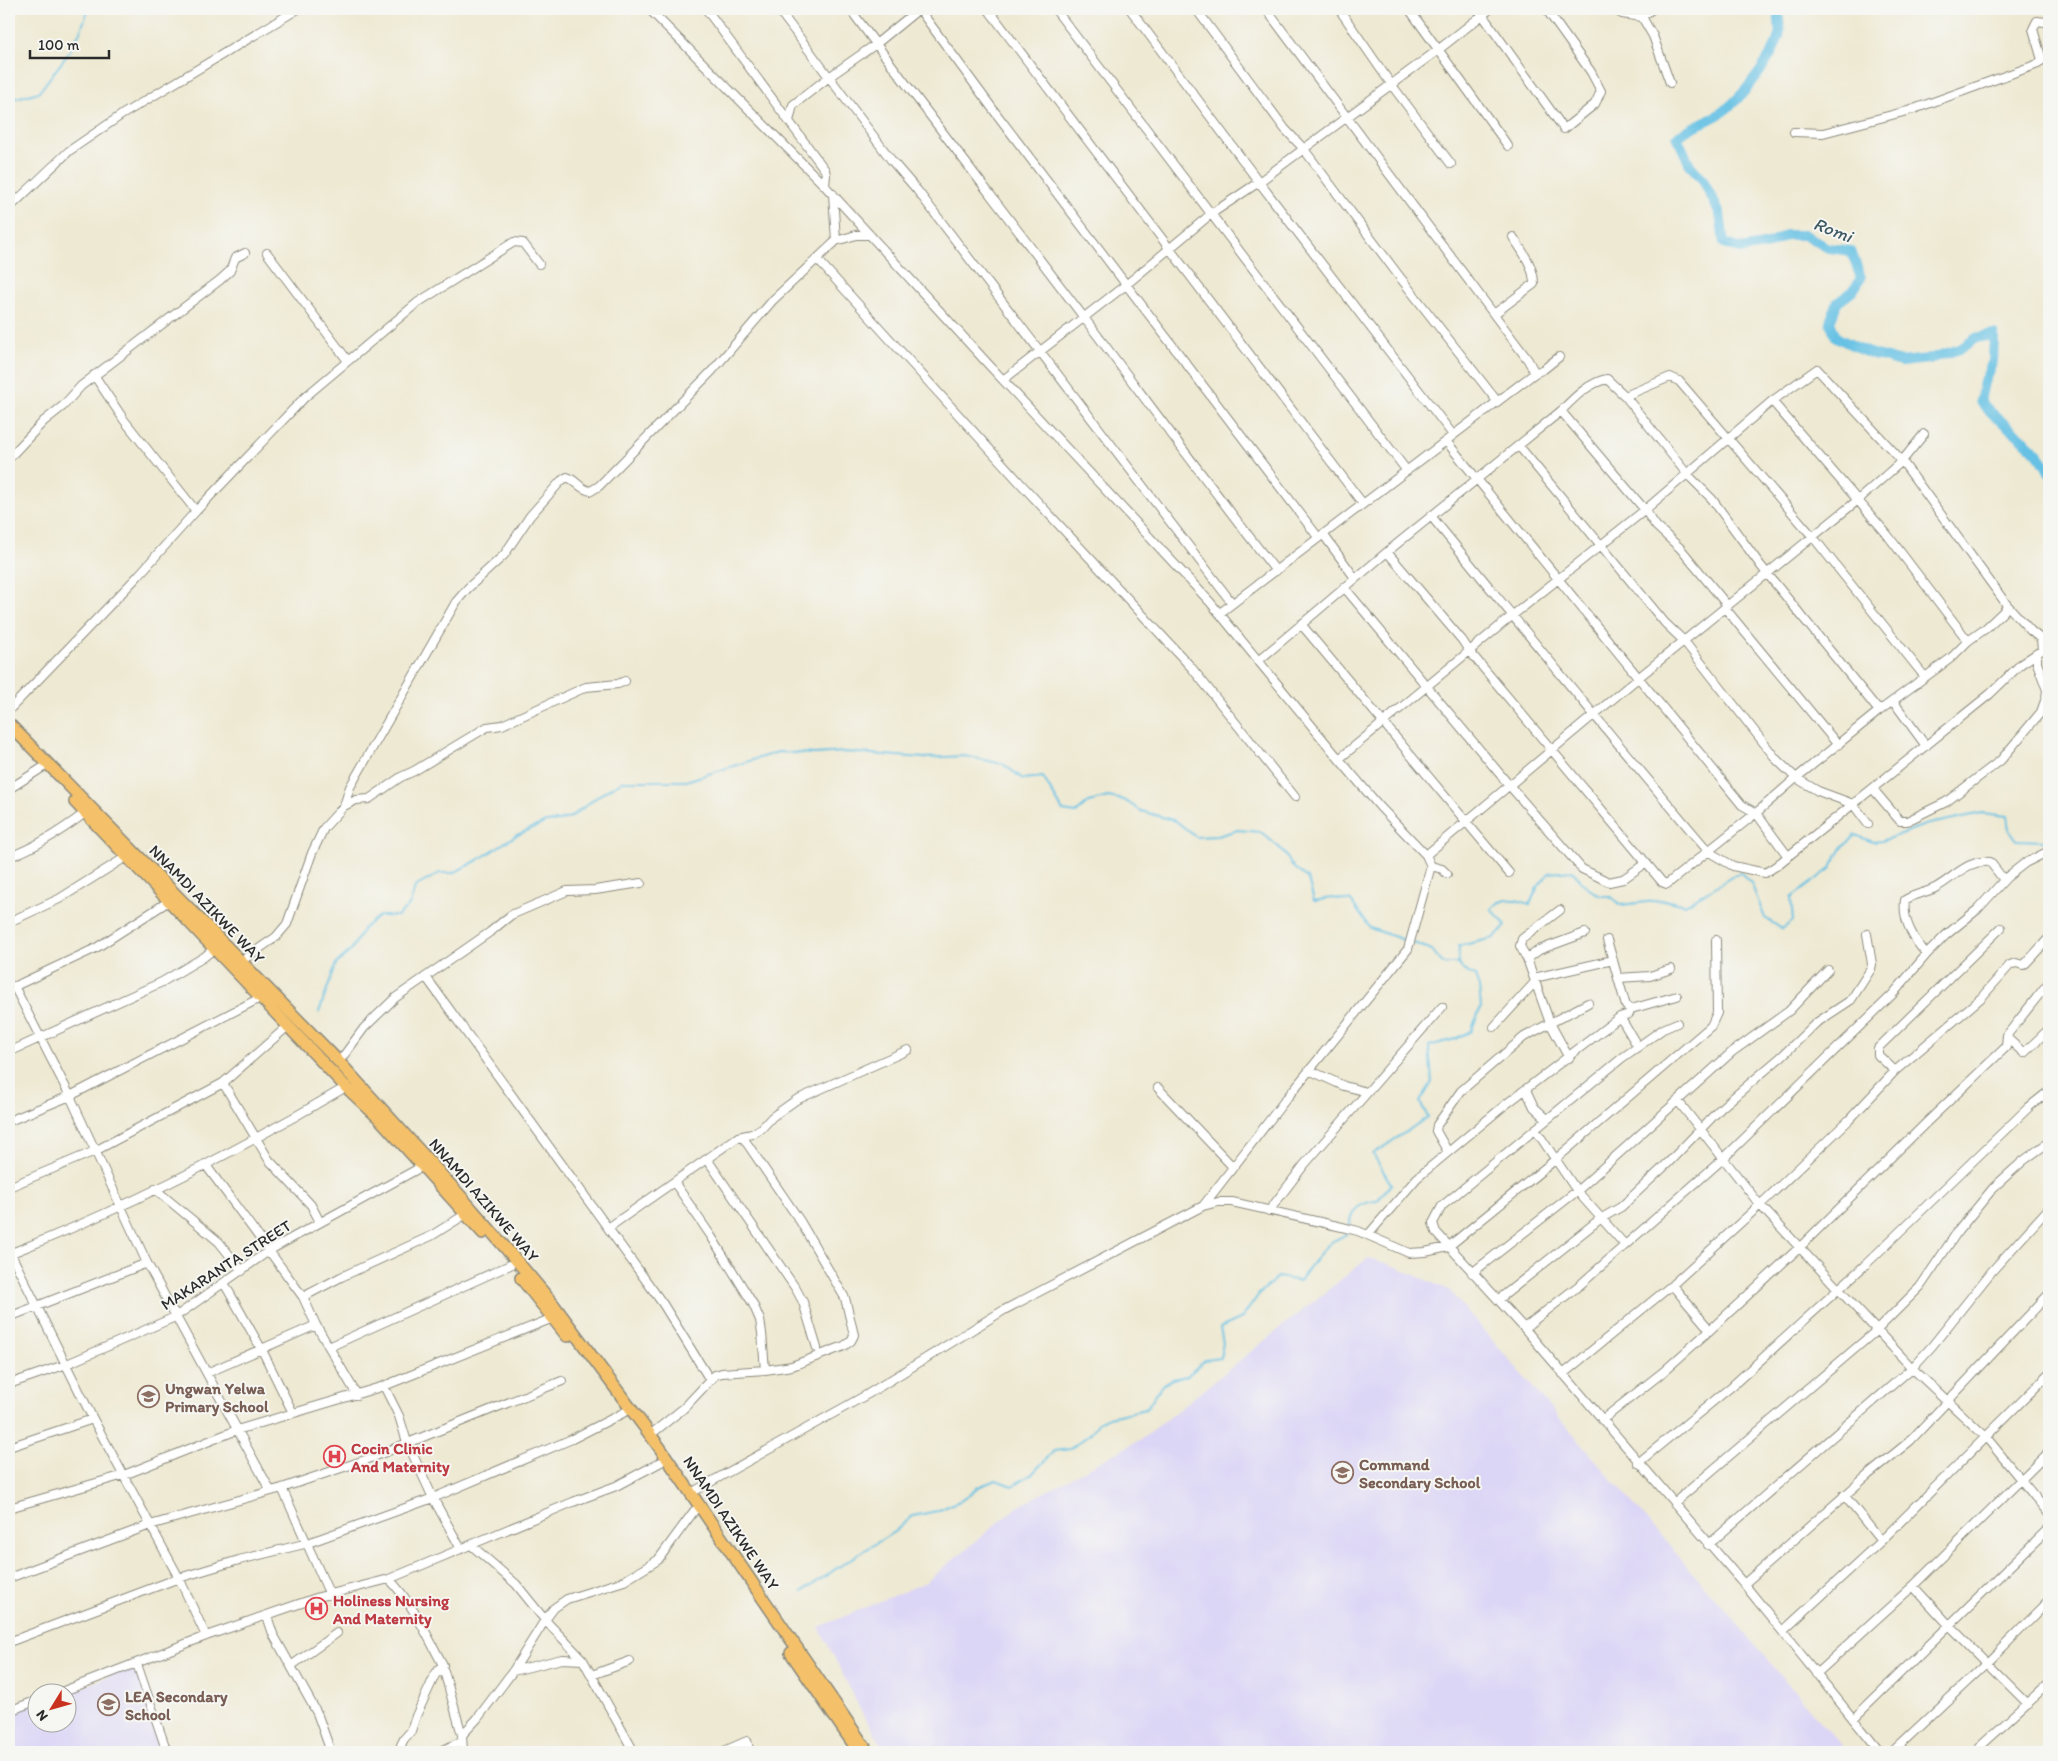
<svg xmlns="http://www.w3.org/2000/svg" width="2058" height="1761" font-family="Itim,sans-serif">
<rect width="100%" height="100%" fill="#f6f6f2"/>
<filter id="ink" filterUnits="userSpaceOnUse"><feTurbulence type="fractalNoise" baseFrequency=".02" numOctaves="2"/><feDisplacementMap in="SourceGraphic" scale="10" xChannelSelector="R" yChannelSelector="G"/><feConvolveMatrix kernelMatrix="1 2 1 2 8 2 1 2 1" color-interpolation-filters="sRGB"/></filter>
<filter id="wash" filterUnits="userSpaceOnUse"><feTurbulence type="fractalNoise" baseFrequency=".0096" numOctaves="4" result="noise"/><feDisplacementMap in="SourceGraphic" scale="20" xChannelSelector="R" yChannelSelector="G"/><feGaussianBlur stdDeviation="1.12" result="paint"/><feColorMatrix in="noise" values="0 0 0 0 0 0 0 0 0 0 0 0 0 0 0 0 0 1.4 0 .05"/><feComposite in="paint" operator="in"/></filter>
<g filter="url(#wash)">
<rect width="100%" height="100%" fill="#eee9d2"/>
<path fill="#dcd6f6" d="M1368 1258 1389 1264 1449 1290 1847 1752H887L864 1717 819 1627 926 1582 1016 1508 1143 1438Z
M137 1664 167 1752H9V1711L37 1700 38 1724H68V1694Z"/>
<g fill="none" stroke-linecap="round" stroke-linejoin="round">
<path stroke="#66c1e4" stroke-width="2" d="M9 100 39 92 68 54 79 34 89 9
M1411 942 1432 950 1443 964H1458
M319 1012 336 964 351 950 364 928 379 916H398L410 904 415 887 440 873H453L478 860 515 836 546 822 559 821 571 817 601 794 623 781H686L778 752 815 754 845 752 924 758 965 756 1003 764 1023 779 1043 777 1063 811 1076 813 1089 802 1108 797 1124 800 1141 811 1176 821 1196 837 1217 836 1238 830 1261 832 1281 849 1294 868 1308 879 1314 901 1332 898 1351 901 1370 928 1407 941
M1350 1227C1348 1210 1362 1202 1377 1201L1391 1184 1373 1154 1428 1117 1420 1102 1432 1082 1429 1046 1455 1039 1471 1031 1481 1007 1479 987 1475 976C1456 969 1458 963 1459 946L1494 938 1506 925 1491 909C1502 896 1515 899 1530 904L1537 888 1549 873 1572 871 1589 889 1601 896H1610L1620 905 1664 900 1685 905 1740 872 1751 883 1765 918 1782 929 1793 921 1791 898 1830 869 1842 848 1855 835 1873 842 1882 841 1925 825 1982 813 2007 816 2009 829 2017 840 2044 841 2049 838
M802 1592 840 1566 894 1532 913 1516 937 1511 962 1500 978 1487 996 1480 1012 1486 1032 1474 1054 1451 1070 1449 1090 1434 1100 1421 1109 1417 1146 1409 1162 1385 1173 1379 1187 1376 1205 1360 1220 1358 1223 1343 1220 1328 1242 1318 1259 1294 1278 1277 1300 1281C1309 1268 1318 1254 1329 1244 1335 1238 1344 1238 1349 1231"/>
<path stroke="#66c1e4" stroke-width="10" d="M1778 9C1778 17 1781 28 1779 36 1771 61 1738 105 1714 117 1701 124 1689 128 1677 137L1690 165 1703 180 1720 214 1724 243 1741 249 1769 244 1786 235H1805L1828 248 1851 251 1861 278 1853 291 1837 303 1830 322 1836 337 1866 352 1901 362 1929 359 1960 349 1976 338 1994 334 1993 361 1984 382 1980 401C2001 426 2036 442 2049 472"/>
</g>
</g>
<g filter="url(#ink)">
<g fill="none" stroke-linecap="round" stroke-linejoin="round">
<defs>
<path id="minor" d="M649 9 825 186 989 365 1210 602 1339 759 1380 807 1426 855 1431 866 1408 949 1286 1099 1203 1206 1004 1310 868 1394 691 1493
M706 9 825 170 826 175 825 186
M778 9 892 161 917 190 1232 603
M850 9C926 112 1005 213 1082 315 1147 401 1210 487 1276 571
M988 9 1363 504
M1055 9 1407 471
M1130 9 1259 182 1453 435
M1196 9 1285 129 1303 148 1399 276 1497 401
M1266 9 1528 360 1535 373
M1339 9 1391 84 1451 164
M1409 9 1508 146
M1478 9 1564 129 1595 104 1601 91 1591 72 1546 9
M1614 9 1622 14 1642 17 1652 9
M1642 17 1653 36 1670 83
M789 121 793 105 829 77 876 44 919 9 995 112 1318 537
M1794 132 1823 133 1911 110 2038 64 2042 60 2033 29 2037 21 2045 22 2049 20
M833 194 836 241
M9 208 69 151 123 114 298 9
M267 253 348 361
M817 259 1022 485 1191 667 1295 797
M1494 314 1534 284C1534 266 1522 251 1513 237
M94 375 124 420 196 511
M1003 380 1127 284 1211 214 1259 182 1438 50 1490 9
M1625 396 1670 377 1679 381 1813 537 1925 677
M1772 401 1886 533 1968 641
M1561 411 1645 510 1656 526 1680 548 1727 605
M1446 441 1742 805 1756 813 1787 855
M1519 446 1665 623 1684 641 1777 760 1796 778 1818 791 1853 804 1868 824
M9 458 44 421 63 406 81 386 220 280 230 271 235 258 245 253
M1323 534 1355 578
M1387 552 1462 640 1470 652 1662 882 1667 884 1756 813 1796 778 1879 711 1951 658 1968 641 1985 629 2004 611 2007 605
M1344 587 1509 785 1582 869 1609 882 1623 879 1646 863
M1725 608 1838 745
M1220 613 1535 373 1544 369 1559 357
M1301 624 1509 873
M1258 661 1387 552 1561 411C1574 398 1588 383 1607 379L1625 396 1687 474 1712 499 1761 566 1879 711
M1893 701 1926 746
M9 710 137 577 196 511 305 397 417 303 514 242 523 243 539 264
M1339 759 1513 615 1645 510 1772 401 1817 369 1902 461 2007 605 2031 631 2041 639 2042 650 2021 664 1990 694 1776 866 1765 873 1733 866 1709 852C1614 741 1523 628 1431 516
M9 789 42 768
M1873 789 1900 821H1907L1946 802 2001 760 2041 712 2046 698 2047 690 2037 663V655
M344 806 356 800 369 799 401 777 414 771 487 727 502 725 586 687 618 684 625 681
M1426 855 1638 678 1858 500 1902 461 1924 434
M9 857C37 847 61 831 85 813
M1431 866 1442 869 1447 874
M9 922 59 899 126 857
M1927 954C1914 941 1902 920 1905 900 1914 894 1925 893 1935 888 1953 879 1967 859 1990 862L2004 880
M1527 959 1520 946 1522 939 1560 910
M240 962 276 937 287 924 312 853 324 828 344 806 350 787 456 602 468 588 504 555 530 516 561 481 567 477C578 481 579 489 591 491L599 486 712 371 773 300 836 241 856 235H870
M426 977 663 1304 710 1380
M1534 978 1613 960
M1618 978 1650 976 1671 969
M14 986 70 1096 147 1263 270 1490
M9 989 96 948 169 901
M1631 1009 1677 996
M1620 1017 1638 1047
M1677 1023 1663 1029 1622 1058 1442 1206 1433 1223 1436 1232 1524 1328 1744 1584 1880 1752
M1494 1027 1535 982
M2007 1038 2024 1053 2049 1029
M9 1052 162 982 204 957 215 948
M1569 1058 1550 1023 1527 959 1539 950 1585 933
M339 1062 364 1028 395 998 490 932 511 915 567 891 595 890 641 883
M1309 1070 1344 1086 1367 1092
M1895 1071 1878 1055V1048L2001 928
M223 1083 269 1160 311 1205 320 1222
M1158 1088 1233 1167
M1526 1090 1534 1107 1547 1119
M1678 1101 1760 1205 1912 1368 1986 1437 2049 1514
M9 1121 70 1096 262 997
M1535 1129 1577 1191 1625 1245
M1448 1152 1436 1131 1437 1125 1461 1091 1524 1037 1588 1003
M707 1159 796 1289 803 1302 817 1348
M205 1164 303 1297 316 1325 357 1395
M674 1182 711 1236 753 1304 760 1320 762 1333 765 1370
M9 1187 95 1151 223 1083 288 1026
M155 1189 219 1242 242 1271
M1203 1206 1218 1202H1232L1342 1227 1358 1231 1409 1253 1425 1252 1448 1247 1556 1159 1711 1026 1717 1013 1716 940
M1269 1211 1304 1165 1442 1007
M608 1228 738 1137 752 1134 762 1128 772 1117 796 1100 908 1050
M1368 1235 1417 1178 1505 1105 1620 1017 1629 1014 1631 1009 1626 1006 1607 940
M9 1250 93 1419 179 1578 206 1636
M9 1254C126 1208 238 1151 346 1087
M1472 1273 1577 1191 1732 1052 1789 1011 1828 970
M224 1283 262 1350 293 1413
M1672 1285 1710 1330
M303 1297 341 1277 431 1236 466 1214
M1498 1300 1600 1219 1621 1207 1669 1162 1721 1108 1782 1056 1816 1023 1851 1000 1871 969 1872 964 1867 934
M9 1317 147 1263
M1524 1328 1581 1284 1724 1158 1892 995 1927 954 1946 935 1978 909 2007 877 2025 863 2049 851
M329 1347 510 1265
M207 1373 316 1325
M1563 1374 1672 1285 1760 1205 1849 1120 1895 1071 1981 998 2010 965 2016 963 2023 965 2026 963 2049 938
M9 1384 67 1364 175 1317 270 1250 423 1166
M384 1386 399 1416 407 1442 433 1498 461 1549
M1602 1420 1663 1372 1710 1330 1800 1247 1928 1121 2006 1047 2007 1035 2049 982
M650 1435 684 1408 715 1375 722 1373 765 1370 792 1366 844 1346 851 1341 854 1335 845 1298 800 1221 744 1139 738 1137
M9 1447 93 1419
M1638 1463 1732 1386 1864 1266 2029 1107 2049 1091
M282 1488 330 1595
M1844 1495 1881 1541
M1674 1503 1877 1330 1920 1287 1958 1231 1994 1187 2023 1161 2049 1142
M9 1508 124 1475 237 1430 384 1386 553 1318
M471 1545 516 1584 545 1620 583 1660 634 1752
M1708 1545 1912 1368 1932 1346 1992 1271 2049 1208
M9 1578 150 1525 282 1488 368 1459 562 1381
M389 1579C413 1603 427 1636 443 1665L436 1673 444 1671 462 1735 463 1752
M1744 1584 1868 1475 1910 1441 2049 1294
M1913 1586 1949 1625 2028 1704
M267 1616 273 1634 317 1713 331 1752
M1783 1631 1881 1541 2049 1374
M9 1642 179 1578 239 1560 308 1543 433 1498 572 1439 625 1412
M137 1664 167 1752
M291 1666 337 1633
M513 1671 562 1659 583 1660
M1816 1674 1913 1586 2049 1452
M592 1675 630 1661
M56 1694 206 1636 319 1597 389 1579 573 1502 616 1486 661 1462
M9 1711 38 1700
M1853 1719 2049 1528
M462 1735 477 1719 513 1671 545 1620 554 1608 567 1599 624 1581 658 1560 694 1511
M250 1752H251
M402 1752 401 1745 404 1739 411 1731 416 1716 436 1673
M439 1752 462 1741
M722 1752 747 1741 750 1752
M1892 1752 1987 1663 2049 1601
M1974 1752 2049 1684"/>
<path id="highway" d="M9 724 339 1062 464 1200 522 1267 553 1304 660 1448 868 1752
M75 802 346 1087 380 1119 483 1233
M521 1278 567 1336
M791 1653 859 1752"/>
</defs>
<use href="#minor" stroke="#8c8a7e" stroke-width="10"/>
<use href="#highway" stroke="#8c8a7e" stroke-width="14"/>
<use href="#minor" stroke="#fff" stroke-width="8"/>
<use href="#highway" stroke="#f4c16a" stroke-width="11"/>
</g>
</g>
<defs>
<symbol id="school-ring" viewBox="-11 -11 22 22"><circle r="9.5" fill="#f6f6f2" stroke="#8d6e63" stroke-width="1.5"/><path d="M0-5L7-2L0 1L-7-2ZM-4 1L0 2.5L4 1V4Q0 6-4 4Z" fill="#8d6e63"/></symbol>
<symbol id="hospital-ring" viewBox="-11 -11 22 22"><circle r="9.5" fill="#f6f6f2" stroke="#e0444e" stroke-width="1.5"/><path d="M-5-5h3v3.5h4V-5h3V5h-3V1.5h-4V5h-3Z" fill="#e0444e"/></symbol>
</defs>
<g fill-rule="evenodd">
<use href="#school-ring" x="136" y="1384" width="25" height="25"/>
<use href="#hospital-ring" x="322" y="1444" width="25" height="25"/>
<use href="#school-ring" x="1330" y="1460" width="25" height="25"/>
<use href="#hospital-ring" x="304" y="1596" width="25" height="25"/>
<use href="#school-ring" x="96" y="1692" width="25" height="25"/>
</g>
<g text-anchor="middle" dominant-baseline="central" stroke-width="4" stroke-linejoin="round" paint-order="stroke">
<g font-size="16" fill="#2b2b2b" stroke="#f6f6f2">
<text transform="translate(207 904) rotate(46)">NNAMDI AZIKWE WAY</text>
<text transform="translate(484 1200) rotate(49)">NNAMDI AZIKWE WAY</text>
<text transform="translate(226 1265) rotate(-33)">MAKARANTA STREET</text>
<text transform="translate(731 1523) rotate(56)">NNAMDI AZIKWE WAY</text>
</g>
<g font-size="16" font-weight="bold" fill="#785e54" stroke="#f6f6f2" text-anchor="start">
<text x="165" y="1388">Ungwan Yelwa<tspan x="165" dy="18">Primary School</tspan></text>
<text x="1359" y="1464">Command<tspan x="1359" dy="18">Secondary School</tspan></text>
<text x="125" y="1696">LEA Secondary<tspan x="125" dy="18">School</tspan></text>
</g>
<g font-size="16" font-weight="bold" fill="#be3a42" stroke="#f6f6f2" text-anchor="start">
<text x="351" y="1448">Cocin Clinic<tspan x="351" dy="18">And Maternity</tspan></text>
<text x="333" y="1600">Holiness Nursing<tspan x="333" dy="18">And Maternity</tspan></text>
</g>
<g font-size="18" font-style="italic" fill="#3d5862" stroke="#f6f6f2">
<text transform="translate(1833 230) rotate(21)">Romi</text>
</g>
</g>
<rect width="2058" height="1761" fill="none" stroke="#f6f6f2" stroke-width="30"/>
<g transform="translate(52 1708) rotate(233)"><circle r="24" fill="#f6f6f2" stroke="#a5a5a2"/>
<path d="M0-4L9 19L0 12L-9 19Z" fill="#c8321e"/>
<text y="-8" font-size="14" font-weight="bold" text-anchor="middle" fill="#2b2b2b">N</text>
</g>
<path d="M30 50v8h79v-8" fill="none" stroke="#2b2b2b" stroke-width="2.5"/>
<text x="38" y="50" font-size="15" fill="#2b2b2b" stroke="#f6f6f2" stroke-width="4" paint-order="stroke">100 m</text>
</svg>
